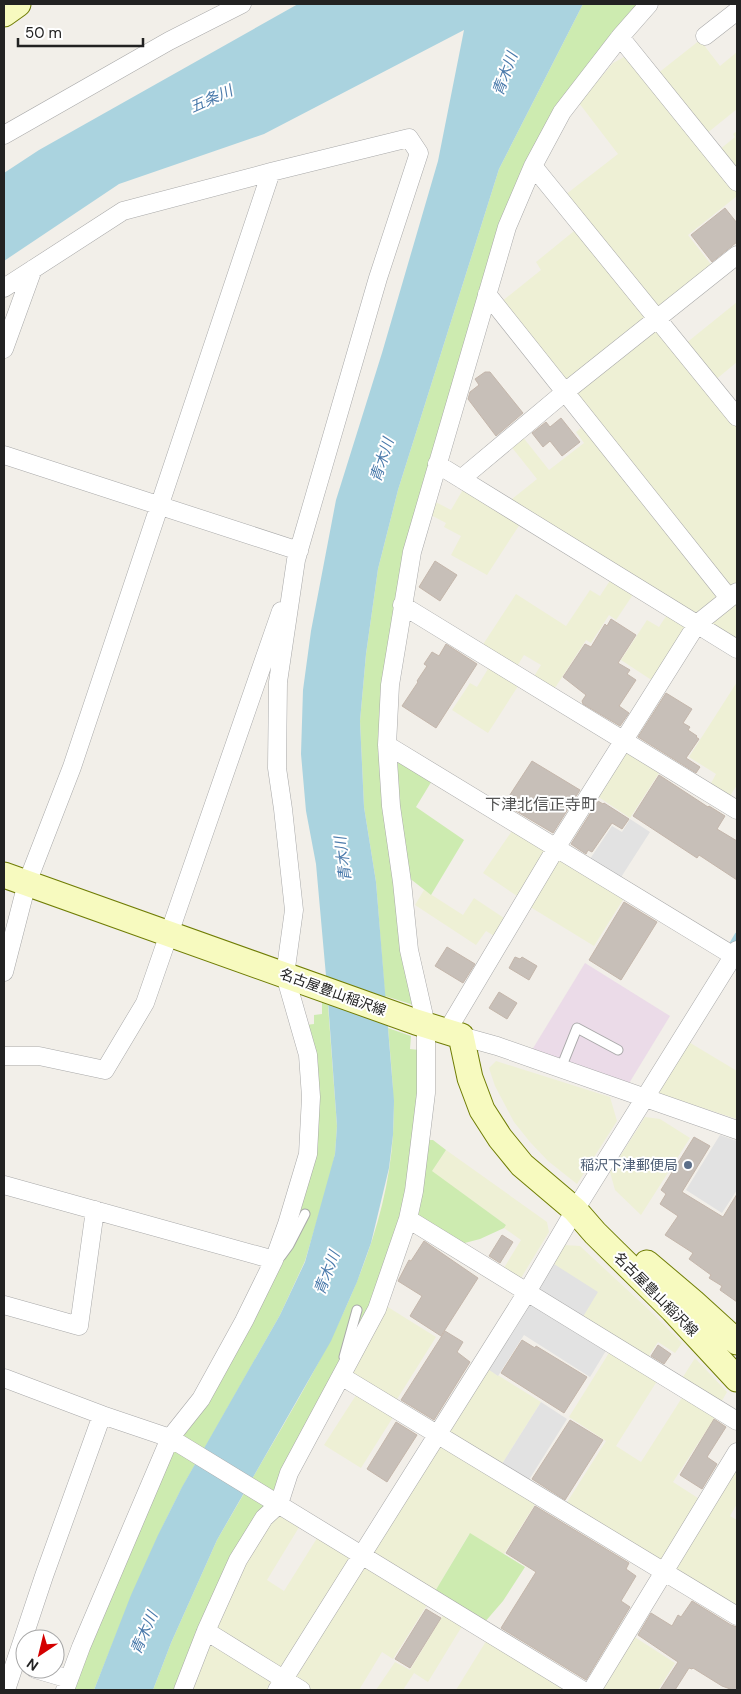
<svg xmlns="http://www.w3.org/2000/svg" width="741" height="1694" font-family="'DM Sans','Noto Sans JP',sans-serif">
<rect width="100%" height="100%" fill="#f2efe9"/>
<path fill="#ebdbe8" d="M585 963 670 1016 628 1085 532 1050Z"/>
<path fill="#eef0d5" d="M700 40 720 66 737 52V109L706 134 657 74Z
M624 57 632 60 737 191V196L688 235 713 267 662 309 655 308 565 195 618 154 579 103 613 63Z
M737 131V174L719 150 735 137 733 134Z
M579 227 649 314 566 383 501 302 541 270 536 262Z
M737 302V362L714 381 685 344Z
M653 326 737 423V586L735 587 728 586 575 395Z
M586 424 722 592 698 618 507 503 537 479 510 445 522 436 549 470 584 443 576 432Z
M465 486 522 521 487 575 451 555 461 536 444 527 446 523 427 513 430 499 451 510Z
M611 579 634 593 616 620 609 615 591 643 586 640 553 691 533 678 541 665 524 655 516 668 482 646 516 594 566 626 590 590 600 596Z
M737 597V646L708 627Z
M668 613 684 623 686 631 653 681 621 660 647 620 659 627Z
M491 664 520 683 488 733 452 710 470 683 477 687Z
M737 682V785L728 799 709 787 716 774 689 757Z
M622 750H629L661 770 630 818 594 794Z
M514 828 546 848 520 898 483 873Z
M563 856 626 895 594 946 527 905 554 859Z
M424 890 463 915 474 898 507 920 496 937 486 931 476 945 415 905Z
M687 1041 737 1071V1119L660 1094 657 1089Z
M496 1061 610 1097 617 1121 577 1184 548 1161 530 1142 514 1122 495 1086 489 1068Z
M645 1117 660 1119 690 1138 641 1215 615 1190 610 1172Z
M446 1150 547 1222 549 1232 521 1278H514L502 1271 521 1240 504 1228 506 1225 431 1171Z
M564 1245 580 1246 649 1310 682 1343 675 1353 658 1342 646 1360 581 1320 554 1264Z
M383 1304 436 1337 394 1404 353 1378 351 1369Z
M612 1348 659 1378 616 1446 641 1462 685 1393 717 1414 673 1482 701 1500 663 1561 564 1507 606 1441 569 1417Z
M695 1358 727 1392 720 1404 681 1380Z
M485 1367 541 1402 500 1467 447 1431Z
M358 1392 395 1414 361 1468 324 1445Z
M445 1446 537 1501 504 1554 469 1534 434 1593 373 1557 372 1548 437 1447Z
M737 1461V1504L730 1516 737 1520V1610L673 1570Z
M283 1512 301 1524 267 1580 284 1591 319 1535 350 1554 352 1561 284 1668 276 1669 214 1630 265 1521Z
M369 1565 429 1602 393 1659 382 1652 359 1690H310L296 1682 294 1674 360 1567Z
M445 1612 464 1623 428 1682 414 1673 403 1690H376L395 1662 410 1670Z
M630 1634 675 1663 658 1690H598Z
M488 1638 572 1690H456Z
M207 1641 275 1683 270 1690H188Z"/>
<path fill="#cdebb0" d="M583 4H642L556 110 407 543 383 741 417 1006 385 996 376 882 364 807 360 721 366 654 378 569 398 490 499 169Z
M400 758 433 779 416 807 464 840 431 895 408 877 393 764Z
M322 1002 328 1005 337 1126 335 1154 330 1177 305 1261 280 1315 203 1451 182 1436 289 1242 312 1156 305 1025 314 1024V1015L322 1014Z
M388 1028 411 1036 410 1049 419 1050 420 1091 410 1188 372 1307 347 1358 354 1308 335 1378 277 1494 252 1479C314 1372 385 1261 393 1134 395 1099 391 1064 388 1028Z
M429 1140H433L446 1150 432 1171 506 1225 504 1228 480 1239 457 1245 420 1220 415 1209 425 1143Z
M175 1447 197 1461C155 1533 125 1613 94 1690H74L105 1610Z
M246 1490 270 1506 177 1690H153L171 1643 217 1540Z
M470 1533 525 1567 503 1601 484 1623 434 1593Z"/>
<path fill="#e2e2e2" d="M630 819 650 832 618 882 588 862 612 826 622 832Z
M720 1135 737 1141V1190L722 1213 686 1190Z
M554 1264 598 1292 581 1320 542 1295 539 1289Z
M532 1301 607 1349 590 1377 524 1335 498 1376 485 1367Z
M541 1402 567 1419 527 1483 500 1467Z"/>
<path fill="#aad3df" d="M298 4H583L499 169 398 490 378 569 366 654 360 721 364 807 376 882 394 1101 393 1135 389 1168 371 1243 357 1282 331 1341 217 1540 171 1643 153 1690H94L131 1595 158 1535 182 1487 280 1315 305 1262 335 1154 337 1126 327 987 316 864 306 811 301 754 303 690 311 631 336 500 382 353 438 161 464 30 264 134 119 184 4 261V173L39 150Z"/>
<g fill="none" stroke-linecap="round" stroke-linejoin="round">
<path stroke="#aad3df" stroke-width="5" d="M730 947 737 935"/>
</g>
<path fill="#c7bfb8" stroke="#c4b6ab" d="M725 208 737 223V242L712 262 691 235Z
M485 372H490L523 413 496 436 468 399 470 392 479 385 475 379Z
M561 418 580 442 562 456 550 441 543 447 532 433 546 422 550 427Z
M435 561 457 575 440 601 419 587Z
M611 619 636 635 618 663 630 670 627 674 636 680 619 706 629 713 620 726 583 704 582 701 586 695 563 677 585 644 591 647 605 624 607 626Z
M446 644 477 664 436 728 402 706 418 682 417 681 427 666 424 664 432 652 439 656Z
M666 693 692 709 683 723 690 727 688 730 697 736 696 737 699 739 686 758 700 767 696 773 638 737Z
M532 761 580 790 553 833 504 804Z
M659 775 708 807 709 806 725 816 717 829 737 841V880L699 855 697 858 633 816Z
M598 801 603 804 604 803 629 819 622 829 612 823 592 852 588 850 586 854 571 844Z
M624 902 657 922 621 980 589 960Z
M447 947 475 964 463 983 435 966Z
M515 957 520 959 522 957 537 966 529 980 509 968Z
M499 992 517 1003 507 1019 489 1008Z
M694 1137 710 1146 682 1192 723 1217 737 1194V1302L720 1290 722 1286 709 1278 711 1275 689 1259 693 1253 665 1235 678 1216 660 1204 666 1194 661 1190Z
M502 1235 513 1242 500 1263 489 1256Z
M424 1241 478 1278 441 1336 410 1316 422 1296 398 1281 409 1260 411 1261Z
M445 1331 463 1342 457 1352 470 1362 434 1420 401 1400Z
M522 1340 535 1348 536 1346 587 1377 564 1413 501 1373Z
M658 1345 671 1354 664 1364 651 1356Z
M714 1419 726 1427 707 1457 717 1464 702 1489 680 1475Z
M570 1420 603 1440 565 1500 532 1479Z
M396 1422 417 1435 387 1482 367 1469Z
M535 1506 629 1563 626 1569 636 1576 621 1601 630 1607 586 1680 501 1628 536 1572 506 1553Z
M692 1601 731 1625 737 1627V1690H733L722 1686 693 1668 692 1669 689 1668 675 1690H660L678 1662 638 1635 651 1613 672 1626 678 1615 681 1617Z
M426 1609 441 1618 410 1668 395 1659Z"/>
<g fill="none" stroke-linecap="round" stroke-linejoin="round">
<defs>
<path id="lane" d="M561 1068 577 1028 618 1050
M281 1256 289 1245 305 1214
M344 1357 357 1310"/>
<path id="street" d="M705 36 737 11
M620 37 737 182
M4 135 169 41 242 4
M533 166 737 417
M4 288 123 211 271 172 409 138 419 153 378 278 296 560 278 682 277 768 283 809 294 910 285 975 308 1055 311 1097 308 1154 287 1224 274 1260 244 1321 201 1399 170 1438 81 1647 65 1690
M487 294 729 598
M4 349 33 269
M4 455 299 551
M437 464 737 649
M461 479 565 392 737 255
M402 605 737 810
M387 745 737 958
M4 972 27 883 72 767 271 172
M447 1031 556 848 697 624 737 592
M461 1036 497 1046 737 1130
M4 1056H39L105 1070 145 1003 281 611
M4 1185 274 1260
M408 1219 737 1421
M4 1305 79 1326 95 1210
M341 1376 737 1616
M4 1378 102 1415 170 1438 582 1690
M206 1631 301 1690
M35 1669 69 1679
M6 1690 44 1576 102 1415
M183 1690 206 1631 238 1560 264 1518 279 1504 289 1473 377 1309 408 1219 414 1191 426 1093V1025L409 950 402 882 391 806 387 745 390 685 412 552 507 227 533 166 562 112 620 37 649 4
M277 1690 527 1292 575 1210 737 950
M592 1690 737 1452"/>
<path id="secondary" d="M4 14 18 4
M4 875 416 1022 461 1036 470 1078 482 1110 500 1138 522 1165 575 1210 595 1233 673 1310 737 1379
M647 1263 693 1302 737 1342"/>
</defs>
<use href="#lane" stroke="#a9a9a9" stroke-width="11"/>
<use href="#street" stroke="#a9a9a9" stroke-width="19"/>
<use href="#secondary" stroke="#707d05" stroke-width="27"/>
<use href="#lane" stroke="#fff" stroke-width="9"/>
<use href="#street" stroke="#fff" stroke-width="18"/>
<use href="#secondary" stroke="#f7fabf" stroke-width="25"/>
</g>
<circle fill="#5c6f8a" stroke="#fff" stroke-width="2" cx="688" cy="1165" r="5"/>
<g text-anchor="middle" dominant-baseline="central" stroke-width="4" stroke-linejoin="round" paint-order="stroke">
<g font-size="14" fill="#222" stroke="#fff">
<text transform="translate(333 992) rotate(20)">名古屋豊山稲沢線</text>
<text transform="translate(656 1294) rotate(45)">名古屋豊山稲沢線</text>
</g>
<g font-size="14" fill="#4e5e75" stroke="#fff" text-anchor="end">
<text x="678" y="1165">稲沢下津郵便局</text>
</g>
<g font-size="15" font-style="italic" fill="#4a7aab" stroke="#fff">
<text transform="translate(505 74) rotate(-70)">青木川</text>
<text transform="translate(211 99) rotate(-24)">五条川</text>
<text transform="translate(382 460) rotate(-72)">青木川</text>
<text transform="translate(343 859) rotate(-97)">青木川</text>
<text transform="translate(327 1273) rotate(-69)">青木川</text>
<text transform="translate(144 1633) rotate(-66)">青木川</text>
</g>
<g font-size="16" fill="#555" stroke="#fff">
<text x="541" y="804">下津北信正寺町</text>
</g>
</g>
<rect width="741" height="1694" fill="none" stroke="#222222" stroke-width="10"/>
<g transform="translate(40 1654) rotate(215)"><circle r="24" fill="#ffffff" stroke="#a7a7a7"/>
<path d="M0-4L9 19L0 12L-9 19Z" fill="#d40000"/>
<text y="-8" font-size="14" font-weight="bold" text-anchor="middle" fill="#222222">N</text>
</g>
<path d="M18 38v8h125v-8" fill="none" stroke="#222222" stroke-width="2.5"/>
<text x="25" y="38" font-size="15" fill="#222222" stroke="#ffffff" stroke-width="4" paint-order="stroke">50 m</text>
</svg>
